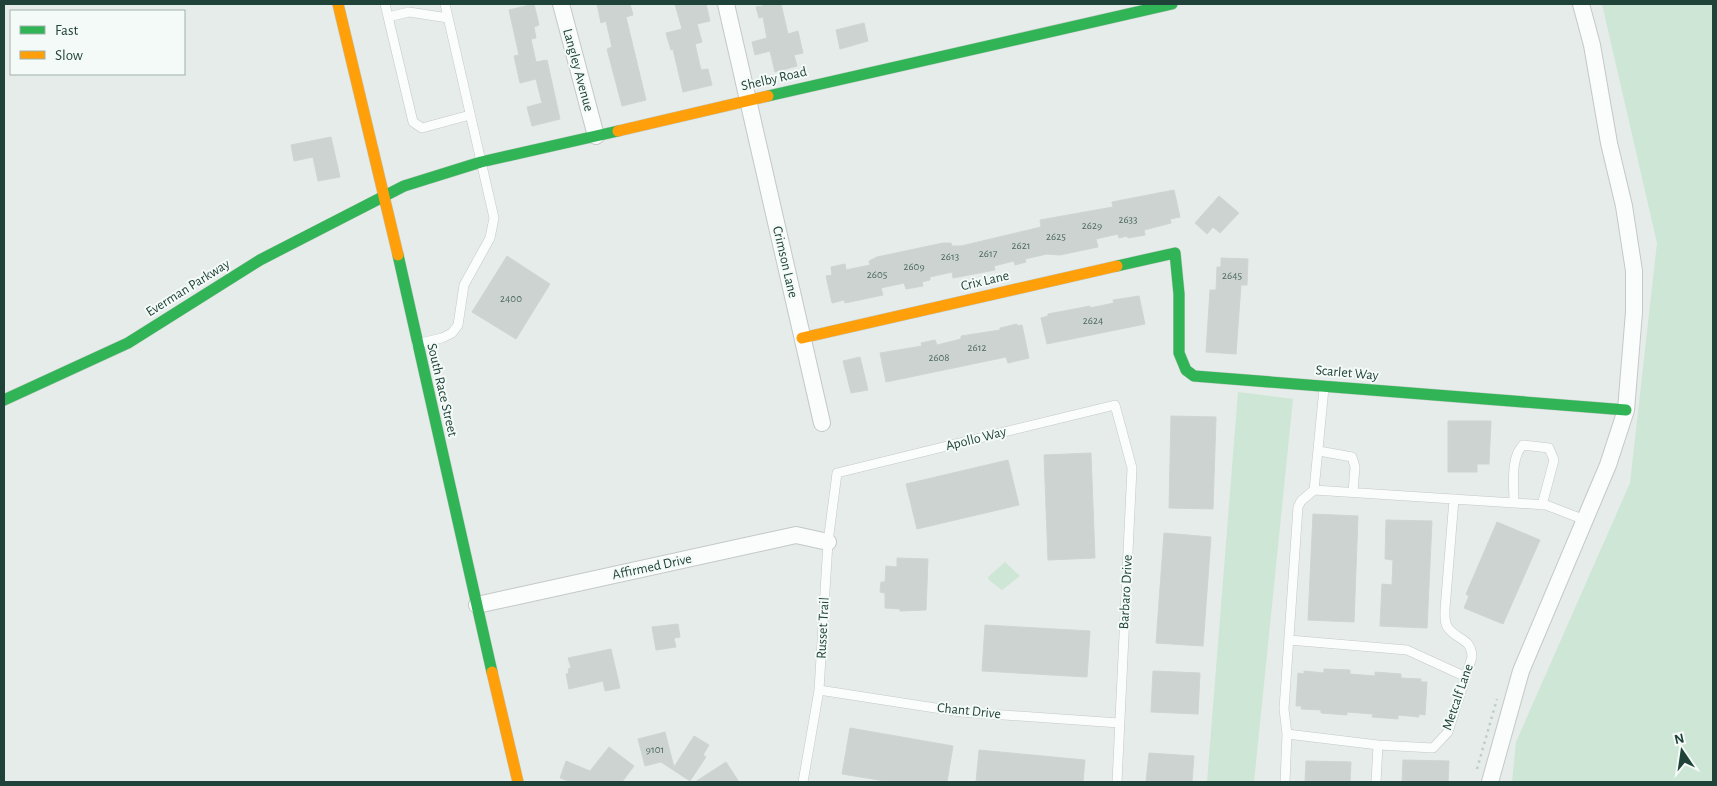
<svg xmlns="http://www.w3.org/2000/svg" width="1717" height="786" font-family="'Alegreya Sans',sans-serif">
<rect width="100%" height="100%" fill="#e6ece9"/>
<path fill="#cee6d5" d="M1602 4H1713V782H1512L1516 742 1630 483 1657 243Z
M1238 392 1293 399 1254 782H1207Z
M1005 562 1020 576 1002 590 989 580 988 577Z"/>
<path fill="#ccd3d0" stroke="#ced5d2" d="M534 4 539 25 534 27 536 38 531 39 536 62 547 60 560 119 532 126 527 107 542 103 536 79 520 83 514 56 519 55 509 10Z
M597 4H630L633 15 626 17 646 100 622 106 607 49 612 47 606 21 601 23Z
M675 4H706L710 21 697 24 702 42 695 44 701 70 708 69 712 85 683 92 673 49 671 50 666 33 682 29Z
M762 4H781L788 34 798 31 803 53 794 55 797 66 775 72 770 51 755 55 752 42 767 38 763 17 759 18 756 7 763 6Z
M864 23 868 41 840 49 836 30Z
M331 137 340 177 318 181 313 157 294 161 291 145Z
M1174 190 1180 217 1170 219 1171 223 1144 230 1145 235 1128 238 1127 236 1119 238 1118 234 1096 239 1098 247 1060 255 1047 254 1025 259 1026 262 1015 265 1014 261 994 266 995 270 953 278 952 272 930 277V280L922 282 923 286 906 289 904 283 881 288 883 295 845 303 844 300 832 303 826 276 832 275 831 267 845 264 846 270 870 265 869 261 877 257 943 243H951L952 246H961L1041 227 1040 220 1113 207 1112 202Z
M1219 196 1239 213 1220 233 1213 227 1207 234 1195 223Z
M507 256 550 284 516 339 472 312Z
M1221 258 1248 259 1247 285H1241L1236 354 1206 352 1210 290H1216L1217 267H1221Z
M1139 296 1145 324 1047 344 1041 318 1048 316V314L1090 306V308L1114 303 1113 300Z
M1017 324V326L1022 325 1029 358 1008 363 1006 357 886 382 880 353 922 346 921 343 935 340 937 345 961 339V336L1000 330V328Z
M860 357 868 390 851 393 843 361Z
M1171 416 1216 417 1213 509 1169 508Z
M1448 421H1491L1489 464H1477V472H1448Z
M1091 453 1095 558 1048 560 1044 455Z
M1008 460 1019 505 917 529 906 484Z
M1313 514 1358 516 1354 622 1308 620Z
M1386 520 1432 521 1427 628 1380 626 1382 584 1392 585 1393 560 1385 559Z
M1497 522 1540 540 1503 624 1464 608 1469 596 1466 594Z
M1164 533 1211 537 1203 646 1156 643Z
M897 558 928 559 926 610 900 611V609L885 608V593L880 592 881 582H885L886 566 897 567Z
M678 624 680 637 674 638 676 647 656 650 652 627Z
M985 625 1090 631 1087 677 982 671Z
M611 649 620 688 605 691 603 681 569 689 566 674 569 673 568 669 571 668 568 658Z
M1324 669 1350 670V674L1375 676V672L1401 674V678L1421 679V682H1427L1425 715 1419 714V717L1398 715V719L1372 717 1373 714 1347 712V715L1321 713V710L1301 709 1302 706H1296L1298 673 1304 674V671L1324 673Z
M1153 671 1200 673 1198 714 1151 712Z
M850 728 953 746 947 782H891L842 774Z
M665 732 674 767 694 736 709 745 703 755 706 757 690 781 661 762 645 766 638 739Z
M609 747 634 766 622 782H571L560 778 566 761 590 771Z
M979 750 1085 760 1083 782H976Z
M1149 753 1194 756 1192 782H1146Z
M1403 760 1449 761 1448 782H1402Z
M1306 761 1351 762 1350 782H1305Z
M726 762 739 782H695Z"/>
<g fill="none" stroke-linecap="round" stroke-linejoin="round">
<defs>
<path id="lane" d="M385 4 413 122 422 128 470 115
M388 17 409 12 448 18
M416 344 442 338 452 333 458 325 464 285 490 238 494 218 445 4
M1319 451 1352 457 1355 467 1353 492
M1314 490 1546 505 1585 520
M1514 503C1514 486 1510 458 1523 445L1549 448 1554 460 1542 505
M1289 640 1407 650 1466 677
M819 690 961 712 1119 723
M1287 734 1378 745
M803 782 819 690 828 542 837 473 1115 405 1132 468 1117 782
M1285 782 1287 734 1284 709 1298 507 1301 501 1314 490 1324 388
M1376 782 1378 745 1433 748 1448 732 1472 657C1471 638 1459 641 1449 629 1444 624 1445 616 1445 609L1454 499"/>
<path id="street" d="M561 4 596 136
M726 4 822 423
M477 605 796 535 828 542
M1490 782 1521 671 1608 465 1626 410 1634 312V271L1624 206 1609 143 1592 45 1581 4"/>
<path id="fast" d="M768 96 1172 4
M398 255 492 672
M1117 266 1175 253 1179 294V353L1186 370 1194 376 1626 410
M4 400 128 343 260 260 404 186 481 162 618 131"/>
<path id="slow" d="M338 4 398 255
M618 131 768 96
M802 338 1117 266
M492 672 518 782"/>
</defs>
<use href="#lane" stroke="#c3c9c6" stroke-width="10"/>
<use href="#street" stroke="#c3c9c6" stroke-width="18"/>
<use href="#fast" stroke="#c1cac6" stroke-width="12"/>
<use href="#slow" stroke="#c1cac6" stroke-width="12"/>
<path stroke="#c1ccc9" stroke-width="2.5" stroke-dasharray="2.5 4" stroke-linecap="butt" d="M1477 769 1497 699"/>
<use href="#lane" stroke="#fbfcfc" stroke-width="9"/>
<use href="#street" stroke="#fbfcfc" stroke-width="16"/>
<use href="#fast" stroke="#30b455" stroke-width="11"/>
<use href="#slow" stroke="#ff9f0a" stroke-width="11"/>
</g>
<g text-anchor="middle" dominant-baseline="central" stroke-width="4" stroke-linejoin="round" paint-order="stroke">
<g font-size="11" fill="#4c6860">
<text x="1128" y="219">2633</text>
<text x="1092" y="225">2629</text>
<text x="1056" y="236">2625</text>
<text x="1021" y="245">2621</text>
<text x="988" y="253">2617</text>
<text x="950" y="256">2613</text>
<text x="914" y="266">2609</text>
<text x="877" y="274">2605</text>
<text x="1232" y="275">2645</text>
<text x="511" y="298">2400</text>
<text x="1093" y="320">2624</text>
<text x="977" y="347">2612</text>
<text x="939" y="357">2608</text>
<text x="655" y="749">9101</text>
</g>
<g font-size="14" fill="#204339" stroke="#f4faf7">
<text transform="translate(578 70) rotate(75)">Langley Avenue</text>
<text transform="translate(774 79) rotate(-13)">Shelby Road</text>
<text transform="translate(785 262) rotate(77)">Crimson Lane</text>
<text transform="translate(985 281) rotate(-13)">Crix Lane</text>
<text transform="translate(188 288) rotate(-32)">Everman Parkway</text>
<text transform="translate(1347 373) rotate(5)">Scarlet Way</text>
<text transform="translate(442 390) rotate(77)">South Race Street</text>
<text transform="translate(976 439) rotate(-14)">Apollo Way</text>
<text transform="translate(652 567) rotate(-12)">Affirmed Drive</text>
<text transform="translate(1126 592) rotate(-87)">Barbaro Drive</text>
<text transform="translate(823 628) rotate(-87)">Russet Trail</text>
<text transform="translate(1458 697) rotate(-71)">Metcalf Lane</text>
<text transform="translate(969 711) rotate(6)">Chant Drive</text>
</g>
</g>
<rect width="1717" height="786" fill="none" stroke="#204339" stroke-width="10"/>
<rect x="10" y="10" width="175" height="65" fill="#f4faf7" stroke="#9fb1ab"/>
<rect x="20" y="26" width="25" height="8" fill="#30b455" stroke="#9fb1ab"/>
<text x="55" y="35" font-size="15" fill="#204339">Fast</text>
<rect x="20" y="51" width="25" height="8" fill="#ff9f0a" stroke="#9fb1ab"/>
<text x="55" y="60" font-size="15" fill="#204339">Slow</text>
<g transform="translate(1682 751) rotate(347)" stroke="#f4faf7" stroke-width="4" paint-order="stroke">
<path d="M0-4L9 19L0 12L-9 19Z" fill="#204339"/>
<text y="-8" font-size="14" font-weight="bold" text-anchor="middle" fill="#204339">N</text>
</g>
</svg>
